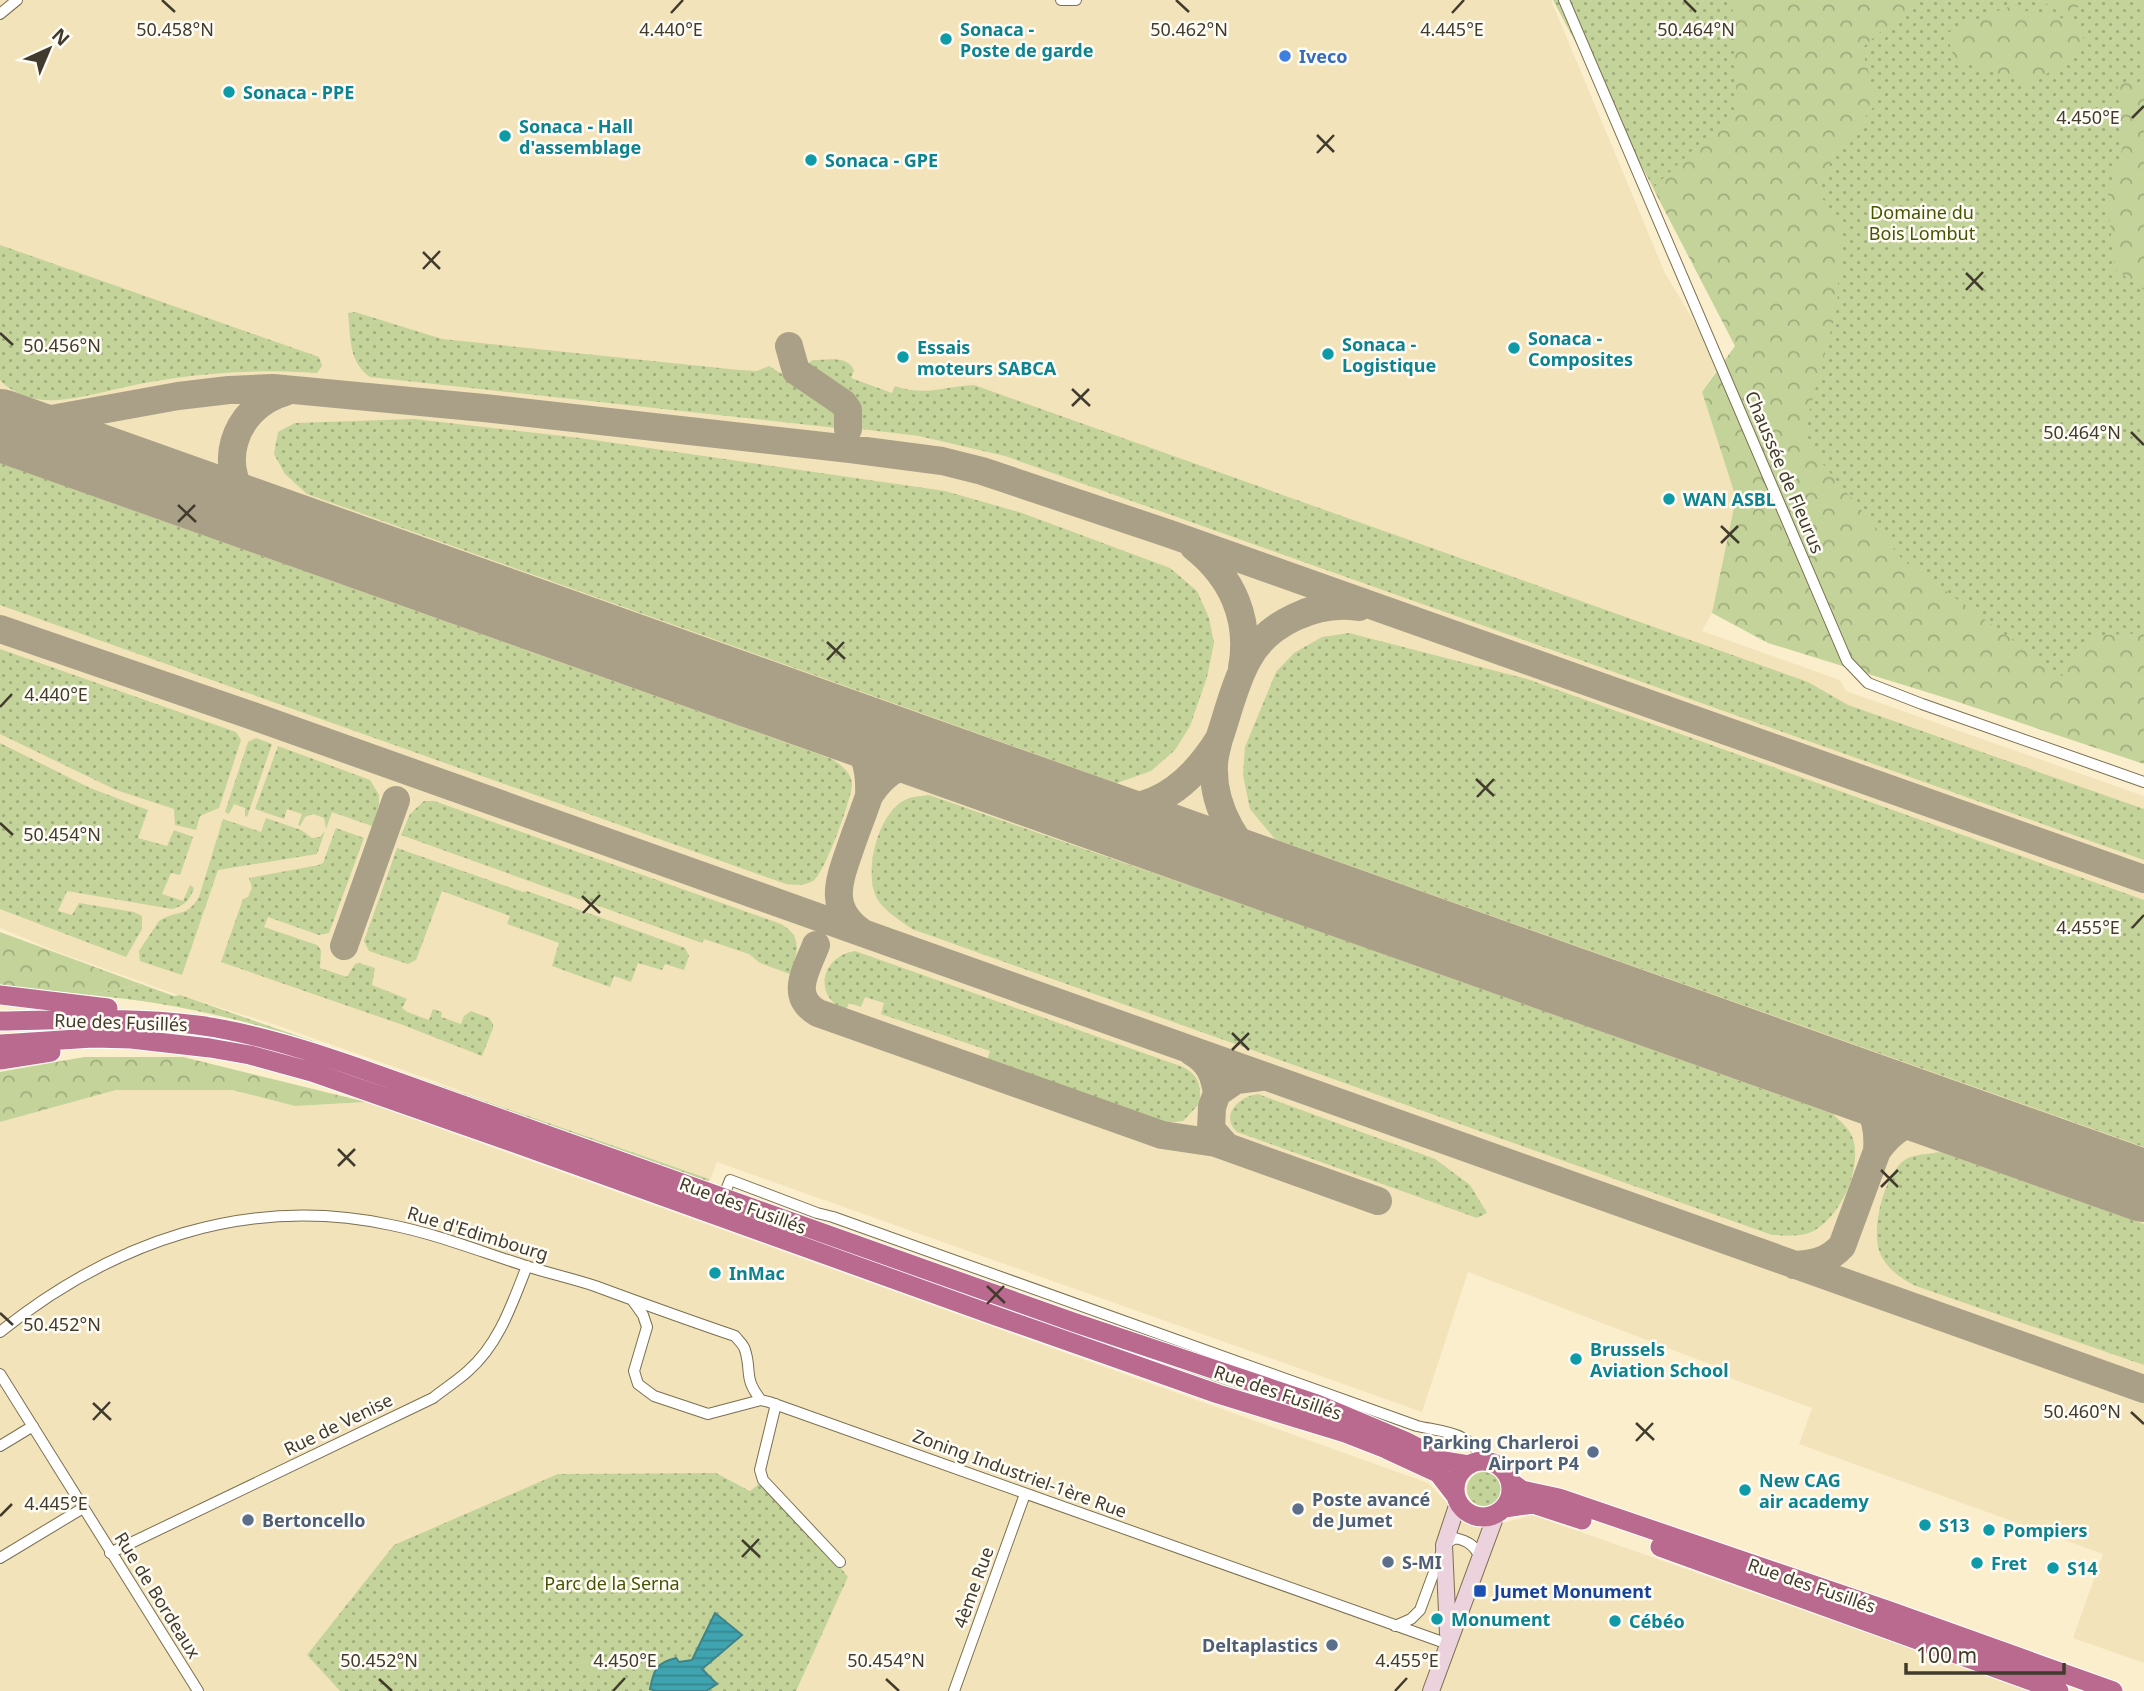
<svg xmlns="http://www.w3.org/2000/svg" width="2144" height="1691" font-family="'Noto Sans',sans-serif">
<defs>
<pattern id="grass-dots" width="8" height="8" patternUnits="userSpaceOnUse" patternTransform="scale(1.75)"><rect width="8" height="8" fill="#c3d399"/><path d="M2 2h.1M6 6h.1" fill="none" stroke="#a0ac7d" stroke-width="1.8" stroke-linecap="round"/></pattern>
<pattern id="forest-crowns" width="20" height="18" patternUnits="userSpaceOnUse" patternTransform="scale(1.75)"><rect width="20" height="18" fill="#c3d399"/><path d="M2 6a3 3 0 1 1 6 0M12 15a3 3 0 1 1 6 0" fill="none" stroke="#a0ac7d"/></pattern>
<pattern id="water-rules" width="6" height="5" patternUnits="userSpaceOnUse" patternTransform="scale(1.75)"><rect width="6" height="5" fill="#3fa4b0"/><path d="M0 2.5h6" fill="none" stroke="#368790"/></pattern>
</defs>
<rect width="100%" height="100%" fill="#fbeecc"/>
<path fill="#f2e3ba" d="M0 0H1551L1665 273 1720 365 1702 392 1736 498 1712 613 1702 631 1840 680 1846 691 2144 796V1663L2073 1638 2103 1554 1799 1444 1812 1408 1719 1374 1720 1368 1468 1272 1422 1412 717 1162 709 1183 434 1081 270 1023 175 994 55 951 0 928Z
M116 1090H232L295 1106 366 1102 1428 1483 1466 1523 1485 1528 1532 1515 2033 1691H796L848 1577 751 1491 716 1473 558 1474 307 1655 340 1691H0V1122Z"/>
<path fill="url(#grass-dots)" d="M1553 0H2144V762L1899 658 1728 328Z
M0 245 319 357 322 366 317 373C258 369 208 372 150 382 120 387 90 397 59 400 38 402 15 396 0 380Z
M355 312 442 339 739 370 757 371 769 366 832 405 836 412 837 428 370 377C348 361 351 338 348 313Z
M813 360C827 360 847 355 854 370L851 378 892 393 895 386C925 397 944 386 974 385L1808 682 1848 705 2144 809V860L1005 456 919 436 861 429C860 390 833 391 809 369L808 363Z
M414 419 580 438 945 491 1022 513 1170 568 1197 591 1209 618 1214 643 1207 677 1190 726 1175 750 1151 771 1117 783 307 494 285 474 274 454 278 432 295 423Z
M0 463 832 759C841 765 851 772 852 784 852 798 824 875 813 881 804 886 795 885 786 884L0 605Z
M1349 633 1527 679 2144 900V1147L1275 839 1250 809 1243 775 1245 747 1276 672 1294 653 1322 637Z
M0 649 236 732 241 740 219 808 200 816 196 830 175 825 174 809 116 790 0 734Z
M256 738 272 744 247 817 245 816V808L234 804 229 814 225 812 248 742Z
M0 743 90 788 148 810 138 838 167 846 174 830 193 837 180 875 171 873 162 894 183 901 190 885 194 888C190 900 184 906 172 909L67 891 58 911 72 915 79 903 134 912 142 916V929L126 957 0 909Z
M278 746 370 780 379 795V805L372 826 332 812 326 829 324 818 313 814 305 817 300 826 298 825 302 814 287 809 284 819 255 809Z
M929 795 1248 906 1833 1114C1840 1121 1850 1129 1853 1139 1862 1169 1841 1215 1815 1230 1802 1238 1786 1235 1772 1235L912 929C899 919 878 908 874 891 866 864 879 811 907 799 914 796 922 796 929 795Z
M424 801H434L781 924C804 937 797 954 790 974L760 963 749 954 704 939 702 943 401 835 410 814Z
M266 818 301 830 312 838 320 837 325 831 317 854 218 870 182 975 140 961 139 951 159 921C175 910 187 918 199 897L223 819 261 832Z
M336 828 364 838 329 933 319 935 268 917 264 927 317 945 321 950 320 968 347 977 355 964 359 963 375 968 372 985 407 999 402 1008 407 1012 429 1020 433 1009 442 1012 441 1017 461 1024 464 1016 471 1011 489 1018 493 1024V1028L482 1056 403 1025 221 962 243 899 248 897 252 888 249 878 319 865 323 863Z
M397 848 523 892 527 891 685 948 689 956 684 970 665 964 662 970 638 963 631 982 614 976 610 987 552 966 559 943 507 924 510 916 442 891 416 960 408 964 369 951 364 941Z
M855 951 1183 1067C1199 1075 1201 1086 1200 1103L1183 1121 1165 1123 987 1060 990 1051 881 1014 884 1003 865 997 861 1007 849 1003 846 1010C812 997 821 956 855 951Z
M141 984 174 996 180 995 709 1179 708 1182 263 1027C206 1011 148 1000 89 995Z
M1258 1094 1435 1159 1470 1185 1487 1213 1477 1218 1237 1132C1219 1115 1240 1096 1258 1094Z
M1940 1152 2144 1224V1365L1916 1286C1901 1279 1886 1268 1880 1253 1870 1230 1885 1169 1908 1158 1917 1154 1930 1154 1940 1152Z
M706 1198 1246 1390 1244 1395 704 1204Z
M1467 1489a17 17 0 1 1 34 0a17 17 0 1 1-34 0Z
M716 1473 750 1491 760 1483 840 1562V1567L848 1577 796 1691H340L307 1655 394 1545 558 1474Z"/>
<path fill="url(#forest-crowns)" d="M1732 0H1917L1862 48 1877 103 1845 141 1816 186 1841 229 1837 308 1802 439 1903 560 2062 676 2089 636 2144 633V764L1949 699 1768 643 1712 613 1736 498 1702 392 1735 346 1653 188 1737 108Z
M2041 0H2090L2064 15Z
M2006 7 2071 20 2088 45 2032 84 1954 60 1947 33Z
M2117 80 2144 88V290L2115 269 2107 198 2123 146Z
M0 932 141 984 89 995 0 985Z
M84 1057H183L366 1102 295 1106 232 1090H116L0 1122V1072Z"/>
<path fill="#c3d399" d="M582 1654 603 1665 596 1679 575 1667Z"/>
<path fill="url(#water-rules)" stroke="#3f8489" stroke-width="2" d="M715 1613 742 1635 702 1669 717 1684 706 1691H656L650 1689C654 1669 656 1663 676 1658L679 1662 692 1660Z"/>
<g fill="none" stroke-linecap="round" stroke-linejoin="round">
<path stroke="#aaa087" stroke-width="28" d="M789 346 796 371 843 403 848 410V429
M285 392C233 407 212 471 255 509 267 519 284 525 299 531
M0 423 13 426 178 396 229 390 273 388 484 408 850 449 942 461 982 471 1170 534 2144 879
M1194 547C1232 577 1251 619 1242 668
M0 629 253 716 2144 1389
M826 718C859 740 871 756 869 796 892 759 917 760 957 764
M1219 739C1228 713 1234 685 1247 661 1266 623 1318 600 1359 607
M1065 803C1136 821 1181 800 1219 739 1217 747 1214 757 1214 765 1212 808 1238 852 1274 875 1281 880 1291 882 1299 886
M863 933C828 910 838 883 850 849 856 831 863 814 869 796
M816 945C807 969 788 996 818 1013L1162 1135 1216 1143 1378 1201
M344 946 396 800
M1192 1052C1209 1062 1214 1074 1217 1093L1236 1080 1261 1077
M1835 1076C1866 1097 1880 1112 1877 1151 1901 1117 1924 1117 1963 1121
M1217 1093 1212 1107 1211 1129 1227 1147
M1794 1265C1814 1264 1828 1261 1842 1246L1877 1151"/>
<path stroke="#aaa087" stroke-width="72" d="M0 425 2144 1186"/>
<defs>
<path id="street" d="M1061 0H1076
M1564 0 1847 661 1868 683 1922 704 2144 782
M0 14 17 0
M723 1198 730 1180 817 1213 833 1217 1417 1426C1443 1432 1473 1432 1482 1461
M633 1301 643 1315 647 1327 634 1371 638 1384 654 1396 708 1414 761 1400 769 1402 1448 1644
M0 1332C112 1242 247 1194 391 1225 436 1234 479 1251 523 1265 547 1273 571 1278 595 1286 641 1303 688 1320 735 1336 738 1340 744 1345 745 1350 752 1371 743 1378 761 1400
M0 1374 198 1691
M776 1404 760 1470 763 1480 840 1562
M0 1446 33 1426
M110 1553 433 1398C444 1389 457 1381 468 1371 499 1344 512 1304 527 1266
M0 1558 83 1508
M1395 1626 1411 1619 1420 1610 1444 1545 1455 1538C1468 1541 1474 1545 1480 1557
M954 1691 1025 1494"/>
<path id="secondary" d="M1448 1634 1444 1545 1458 1503
M1431 1691 1496 1515"/>
<path id="highway" d="M0 995 108 1008
M0 1021C66 1020 131 1016 197 1025 251 1032 305 1049 356 1067L1073 1322 1317 1404 1405 1441 1444 1461 1469 1465
M0 1044 93 1038 131 1039 210 1048 250 1055 312 1072 523 1146 996 1316 1218 1394 1345 1433 1386 1449 1438 1473 1455 1495
M0 1060 51 1052
M1455 1489a28 28 0 1 1 56 0a28 28 0 1 1-56 0Z
M1511 1482 1522 1490 1559 1498 1887 1610 2113 1691
M1505 1508 1533 1504 1582 1520
M1660 1547 2059 1691"/>
</defs>
<use href="#street" stroke="#7a6f50" stroke-width="12"/>
<use href="#secondary" stroke="#7a6f50" stroke-width="18"/>
<use href="#highway" stroke="#fff" stroke-width="21"/>
<use href="#street" stroke="#fff" stroke-width="10"/>
<use href="#secondary" stroke="#ebd2dd" stroke-width="16"/>
<use href="#highway" stroke="#bb6a8f" stroke-width="19"/>
</g>
<path fill="none" stroke="#403b2d" stroke-width="2.5" d="M162 0 175 12M1176 0 1189 12M1684 0 1696 12M671 13 683 0M1452 13 1464 0M2132 118 2144 106M1317 135 1334 152M1317 153 1334 135M423 252 440 269M423 269 440 251M1966 273 1983 290M1966 290 1983 272M0 333 13 345M1072 389 1090 406M1072 406 1089 389M2131 432 2144 445M178 505 196 522M178 522 195 505M1721 526 1739 543M1721 543 1738 526M827 642 845 659M827 660 844 642M0 707 12 694M1476 779 1494 796M1477 797 1494 779M0 823 13 835M582 896 600 913M583 913 600 895M2132 928 2144 915M1232 1033 1249 1050M1232 1050 1249 1033M338 1149 355 1166M338 1166 355 1149M1881 1170 1898 1187M1881 1187 1898 1170M987 1286 1005 1303M987 1304 1004 1286M0 1313 13 1325M93 1403 111 1420M2131 1412 2144 1424M93 1420 110 1402M1636 1423 1654 1440M1636 1441 1653 1423M0 1516 12 1504M742 1540 760 1557M742 1557 759 1539M379 1679 392 1691M886 1679 899 1691M613 1691 625 1678M1395 1691 1407 1678"/>
<g fill="#0f9aa8" stroke="#fffcf5" stroke-width="2.5">
<circle cx="946" cy="39" r="7"/>
<circle cx="229" cy="92" r="7"/>
<circle cx="505" cy="136" r="7"/>
<circle cx="811" cy="160" r="7"/>
<circle cx="1514" cy="348" r="7"/>
<circle cx="1328" cy="354" r="7"/>
<circle cx="903" cy="357" r="7"/>
<circle cx="1669" cy="499" r="7"/>
<circle cx="715" cy="1273" r="7"/>
<circle cx="1576" cy="1359" r="7"/>
<circle cx="1745" cy="1490" r="7"/>
<circle cx="1925" cy="1525" r="7"/>
<circle cx="1989" cy="1530" r="7"/>
<circle cx="1977" cy="1563" r="7"/>
<circle cx="2053" cy="1568" r="7"/>
<circle cx="1437" cy="1619" r="7"/>
<circle cx="1615" cy="1621" r="7"/>
</g>
<circle fill="#3f7fe0" stroke="#fffcf5" stroke-width="2.5" cx="1285" cy="56" r="7"/>
<g fill="#5c6f8a" stroke="#fffcf5" stroke-width="2.5">
<circle cx="1593" cy="1452" r="7"/>
<circle cx="1298" cy="1509" r="7"/>
<circle cx="248" cy="1520" r="7"/>
<circle cx="1388" cy="1562" r="7"/>
<circle cx="1332" cy="1645" r="7"/>
</g>
<rect fill="#1a4fb4" stroke="#fffcf5" stroke-width="2.5" x="1473" y="1584" width="14" height="14" rx="3.5"/>
<g text-anchor="middle" dominant-baseline="central" stroke-width="5" stroke-linejoin="round" paint-order="stroke">
<g font-size="18" font-weight="bold" fill="#0d838f" stroke="#fffcf5" text-anchor="start">
<text x="960" y="29">Sonaca -<tspan x="960" dy="21">Poste de garde</tspan></text>
<text x="243" y="92">Sonaca - PPE</text>
<text x="519" y="126">Sonaca - Hall<tspan x="519" dy="21">d'assemblage</tspan></text>
<text x="825" y="160">Sonaca - GPE</text>
<text x="1528" y="338">Sonaca -<tspan x="1528" dy="21">Composites</tspan></text>
<text x="1342" y="344">Sonaca -<tspan x="1342" dy="21">Logistique</tspan></text>
<text x="917" y="347">Essais<tspan x="917" dy="21">moteurs SABCA</tspan></text>
<text x="1683" y="499">WAN ASBL</text>
<text x="729" y="1273">InMac</text>
<text x="1590" y="1349">Brussels<tspan x="1590" dy="21">Aviation School</tspan></text>
<text x="1759" y="1480">New CAG<tspan x="1759" dy="21">air academy</tspan></text>
<text x="1939" y="1525">S13</text>
<text x="2003" y="1530">Pompiers</text>
<text x="1991" y="1563">Fret</text>
<text x="2067" y="1568">S14</text>
<text x="1451" y="1619">Monument</text>
<text x="1629" y="1621">Cébéo</text>
</g>
<g font-size="18" font-weight="bold" fill="#366cbe" stroke="#fffcf5" text-anchor="start">
<text x="1299" y="56">Iveco</text>
</g>
<g font-size="18" fill="#465402" stroke="#fffcf5">
<text x="1922" y="212">Domaine du<tspan x="1922" dy="21">Bois Lombut</tspan></text>
<text x="612" y="1583">Parc de la Serna</text>
</g>
<g font-size="18" fill="#403b2d" stroke="#fffcf5">
<text transform="translate(1785 472) rotate(67)">Chaussée de Fleurus</text>
<text transform="translate(121 1022) rotate(2)">Rue des Fusillés</text>
<text transform="translate(743 1205) rotate(20)">Rue des Fusillés</text>
<text transform="translate(478 1233) rotate(17)">Rue d'Edimbourg</text>
<text transform="translate(1278 1392) rotate(19)">Rue des Fusillés</text>
<text transform="translate(338 1424) rotate(-26)">Rue de Venise</text>
<text transform="translate(1020 1473) rotate(20)">Zoning Industriel-1ère Rue</text>
<text transform="translate(1812 1585) rotate(19)">Rue des Fusillés</text>
<text transform="translate(973 1587) rotate(-70)">4ème Rue</text>
<text transform="translate(158 1595) rotate(58)">Rue de Bordeaux</text>
</g>
<g font-size="18" font-weight="bold" fill="#4e5e75" stroke="#fffcf5" text-anchor="start">
<text x="1579" y="1442" text-anchor="end">Parking Charleroi<tspan x="1579" dy="21">Airport P4</tspan></text>
<text x="1312" y="1499">Poste avancé<tspan x="1312" dy="21">de Jumet</tspan></text>
<text x="262" y="1520">Bertoncello</text>
<text x="1402" y="1562">S-MI</text>
<text x="1318" y="1645" text-anchor="end">Deltaplastics</text>
</g>
<g font-size="18" font-weight="bold" fill="#164399" stroke="#fffcf5" text-anchor="start">
<text x="1494" y="1591">Jumet Monument</text>
</g>
</g>
<g font-size="18" text-anchor="middle" fill="#403b2d" stroke="#fffcf5" stroke-width="5" stroke-linejoin="round" paint-order="stroke">
<text x="175" y="36">50.458°N</text>
<text x="1189" y="36">50.462°N</text>
<text x="1696" y="36">50.464°N</text>
<text x="671" y="36">4.440°E</text>
<text x="1452" y="36">4.445°E</text>
<text x="2088" y="124">4.450°E</text>
<text x="62" y="352">50.456°N</text>
<text x="2082" y="439">50.464°N</text>
<text x="56" y="701">4.440°E</text>
<text x="62" y="841">50.454°N</text>
<text x="2088" y="934">4.455°E</text>
<text x="62" y="1331">50.452°N</text>
<text x="2082" y="1418">50.460°N</text>
<text x="56" y="1510">4.445°E</text>
<text x="625" y="1667">4.450°E</text>
<text x="1407" y="1667">4.455°E</text>
<text x="379" y="1667">50.452°N</text>
<text x="886" y="1667">50.454°N</text>
</g>
<g transform="translate(49 49) rotate(44)" stroke="#fffcf5" stroke-width="5" paint-order="stroke">
<path d="M0-5L12 26L0 18L-12 26Z" fill="#403b2d"/>
<text y="-10" font-size="19" font-weight="bold" text-anchor="middle" fill="#403b2d">N</text>
</g>
<path d="M1906 1663v10h158v-10" fill="none" stroke="#403b2d" stroke-width="3.5"/>
<text x="1916" y="1663" font-size="21" fill="#403b2d" stroke="#fffcf5" stroke-width="5" paint-order="stroke">100 m</text>
</svg>
